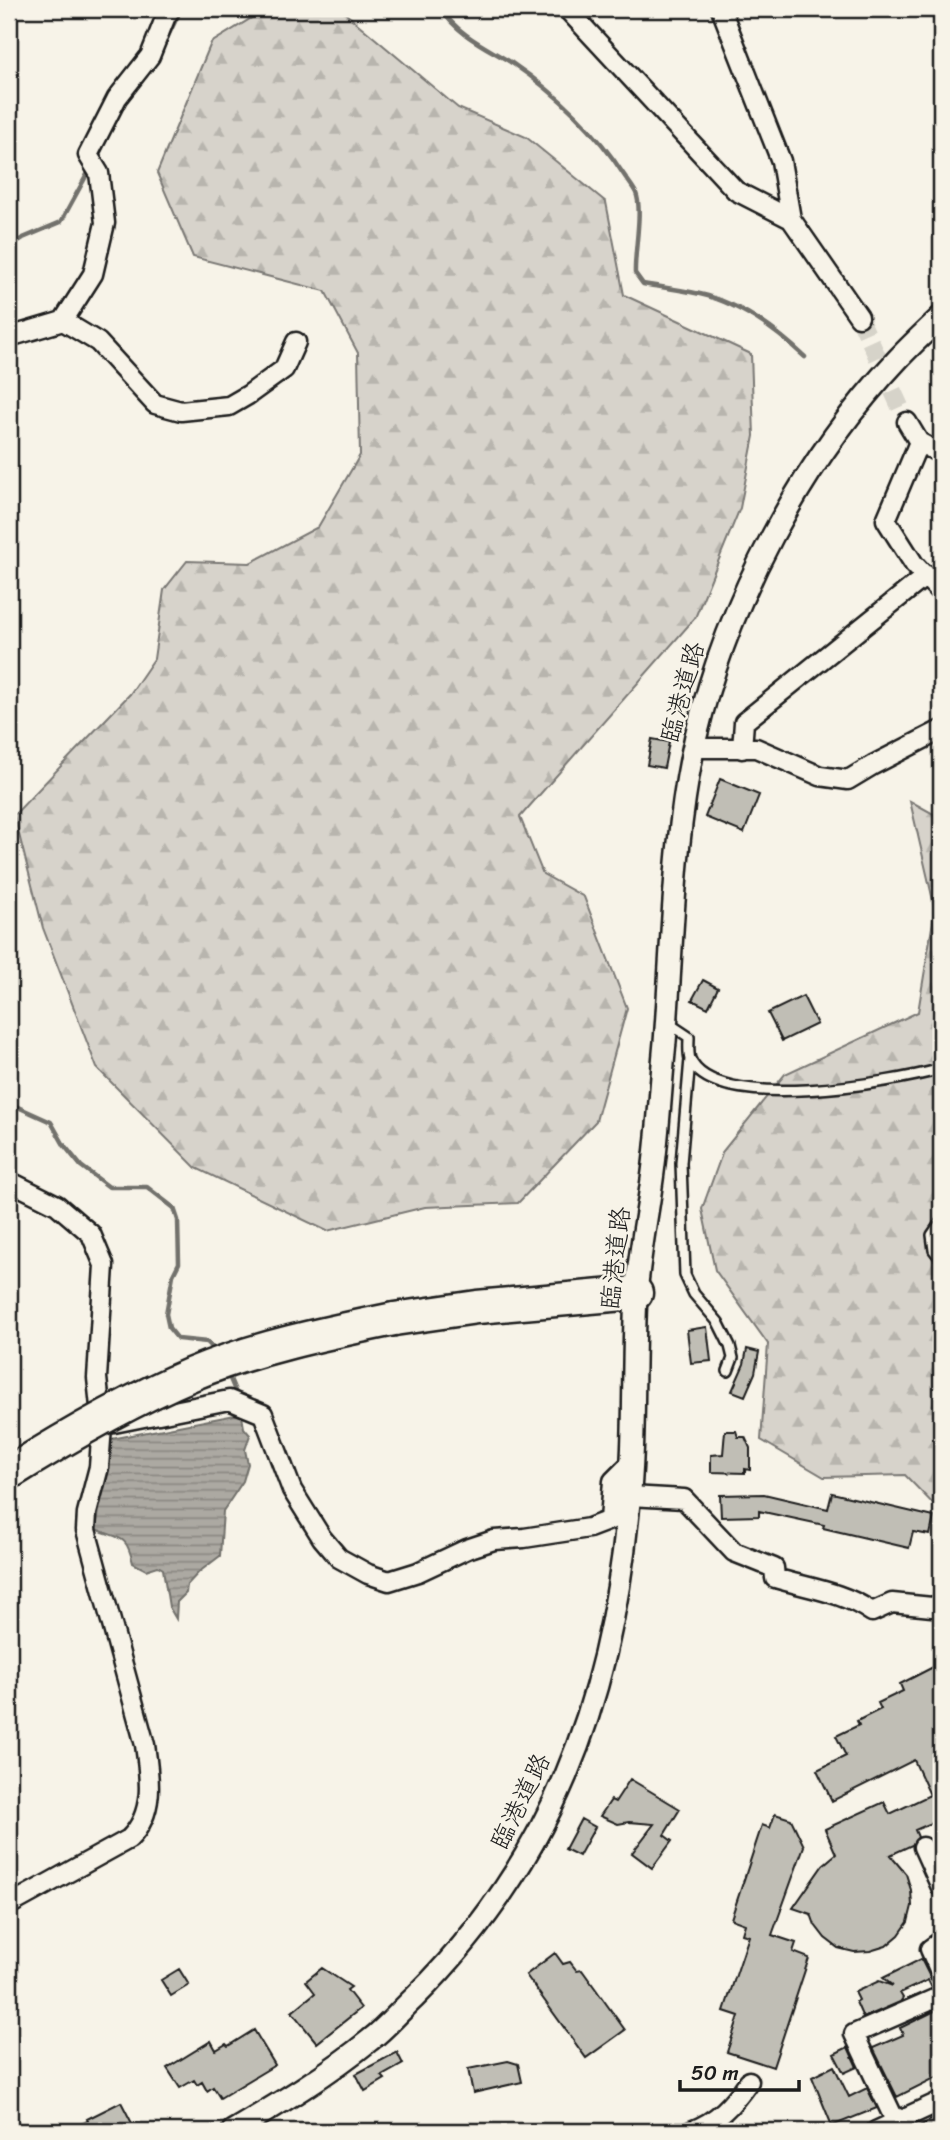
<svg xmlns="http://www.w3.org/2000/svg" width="950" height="2140" font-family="Sriracha,'Klee One',sans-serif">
<defs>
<pattern id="forest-firs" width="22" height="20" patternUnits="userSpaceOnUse" patternTransform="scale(1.75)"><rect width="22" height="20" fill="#d7d3cb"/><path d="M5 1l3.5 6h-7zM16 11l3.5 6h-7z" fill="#b8b5ae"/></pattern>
<pattern id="water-rules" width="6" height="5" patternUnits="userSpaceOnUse" patternTransform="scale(1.75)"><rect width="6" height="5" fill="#aca9a2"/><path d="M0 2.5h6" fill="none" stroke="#8b8983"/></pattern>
</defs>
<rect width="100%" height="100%" fill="#f7f3e8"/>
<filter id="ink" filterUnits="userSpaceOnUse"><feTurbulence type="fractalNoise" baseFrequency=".0143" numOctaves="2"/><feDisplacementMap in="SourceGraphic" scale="14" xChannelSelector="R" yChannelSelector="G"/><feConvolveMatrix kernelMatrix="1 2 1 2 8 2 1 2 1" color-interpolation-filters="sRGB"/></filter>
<g filter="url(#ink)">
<path fill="url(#forest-firs)" stroke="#7a7874" stroke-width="2" d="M266 9H340L458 108 526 137 606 202 624 295 751 354 754 436 740 508 695 618 520 817 543 874 584 897 627 1008 596 1121 518 1203 425 1207 327 1231 196 1168 97 1068 43 928 14 815 130 694 154 659 164 590 187 561 250 563 318 527 360 455 358 353 325 291 193 257 157 173 211 43Z
M910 801 941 818V1512L905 1475 824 1477 761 1440 768 1344 715 1270 702 1209 723 1151 785 1074 918 1012 935 909Z"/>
<path fill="url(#water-rules)" stroke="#72716c" stroke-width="2" d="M235 1415 242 1416 244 1428 250 1435 245 1450 248 1464 243 1481 223 1511 220 1556 199 1572 187 1585 186 1593 177 1602 176 1619 169 1607 163 1569 158 1566 146 1570 133 1563C126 1533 120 1540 96 1529L111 1439Z"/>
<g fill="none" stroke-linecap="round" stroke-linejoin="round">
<path stroke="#72716c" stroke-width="4.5" d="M441 9C458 35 486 47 512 63 556 93 596 131 624 175 628 181 633 187 636 193 643 210 634 253 635 273L643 284C664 288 687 290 708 296 745 307 776 330 805 357
M156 61 181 9
M9 247 23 238 61 222 90 169
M9 1103 51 1122 64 1145 81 1166 109 1187H147L174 1208 178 1220 179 1263 173 1275 166 1314 169 1328 178 1339 207 1342 218 1353
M228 1374 238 1398"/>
</g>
<path fill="#c0beb5" stroke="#1c1c1c" stroke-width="2" d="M652 739 669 742 664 768 647 765Z
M720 779 759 795 744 833 705 817Z
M703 980 718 988 708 1008 692 1000Z
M803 996 817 1024 782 1041 768 1013Z
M707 1327 711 1361 691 1363 687 1330Z
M747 1349 759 1352 755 1373 745 1396 732 1391 744 1364Z
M725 1431H736L738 1437H745L750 1448V1470L745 1469V1473L711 1472V1455L723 1454Z
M832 1493 934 1517 930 1535 913 1532 909 1548 823 1528 824 1525 759 1511V1516L721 1517 720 1495 764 1494 828 1509Z
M941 1663V1819L915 1830 918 1837 912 1845 890 1855 906 1874 911 1890 912 1906 908 1922 899 1935 886 1946 870 1951 854 1952 838 1948 825 1938 815 1925 811 1914 793 1908 823 1865 836 1854 825 1829 884 1802 890 1814 930 1795 914 1760 832 1801 817 1770 846 1756 836 1736 859 1725 857 1721 881 1709 878 1703 903 1691 900 1684Z
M630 1779 680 1809 664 1835 672 1841 652 1868 632 1853 654 1824 629 1822 618 1824 600 1816 611 1800 615 1802Z
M775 1814 791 1819 804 1846 772 1935 796 1943 793 1952 809 1958 773 2067 727 2052 739 2016 724 2011 749 1936 742 1934 745 1924 731 1919 762 1825 770 1828Z
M581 1819 595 1827 579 1856 565 1849Z
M555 1953 563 1964 570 1962 577 1971 582 1970 625 2030 586 2058 526 1975Z
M921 1959 931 1979 939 1985 932 1988 928 1980 900 1993 903 1998 900 2002 863 2018 856 2002 859 2000 855 1992 879 1981 893 1986 883 1978Z
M322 1968 351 1987 347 1990 361 2008 317 2043 292 2012 315 1993 306 1981Z
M179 1969 189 1985 171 1996 161 1980Z
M941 2008V2075L897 2097 873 2048 903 2035 900 2028Z
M254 2030 275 2065 220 2098 213 2087 207 2091 202 2082 197 2085 194 2080 180 2088 167 2068 211 2041 216 2050 226 2044 228 2046Z
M848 2047 857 2067 844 2073 834 2054Z
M397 2052 403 2064 382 2076 385 2079 365 2091 356 2074Z
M508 2061 518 2064 522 2082 473 2093 468 2069Z
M834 2066 849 2097 867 2088 877 2108 832 2126 812 2077Z
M121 2102 136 2131H64L88 2121 87 2119Z
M941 2115V2131H911V2130Z"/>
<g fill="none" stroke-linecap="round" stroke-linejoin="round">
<path stroke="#d6d3c9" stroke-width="18" stroke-dasharray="18 9" stroke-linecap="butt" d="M859 317 907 422"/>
<defs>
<path id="service" d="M668 1023 689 1037C689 1043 688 1053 690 1059 713 1115 896 1082 941 1069
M690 1059 681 1163 685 1275 694 1294 718 1322 730 1346 733 1358 728 1371
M941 1222 932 1235 934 1250 941 1259"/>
<path id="minor" d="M567 9 736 191 791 219
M721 9 781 161 791 219 859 317
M63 321 98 342 155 404 181 411 229 406 248 395 284 369 296 342
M9 337 63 321 93 274 105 223 99 173 88 155 117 98 150 56 166 16 171 9
M907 422 919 442 941 454
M919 442 886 520 914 564 941 593
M694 748H756L820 776 848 780 873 765 941 730
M742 749 744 722 927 575
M9 1181 57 1205 91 1234 104 1265 97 1378 102 1426 99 1467 87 1513 86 1530 145 1745C150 1779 155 1813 129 1839L9 1905
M109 1424 229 1400 263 1414 292 1490 322 1538 339 1558 368 1574 389 1581 418 1572 467 1549 494 1540 524 1538 589 1528 610 1520 613 1481 632 1462
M630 1496 684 1499 734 1552 774 1568 775 1578C808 1588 843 1592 872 1612L892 1603 932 1607 941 1604
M923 1847 941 1887
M941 1941 930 1949 941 1974
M691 2131C718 2121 733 2104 749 2081
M876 2131 941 2101
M900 2131 854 2034 941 1996"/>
<path id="tertiary" d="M233 2131C280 2103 327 2075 370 2040 386 2028 399 2012 414 1998 552 1861 610 1702 628 1512 636 1440 632 1368 636 1296 639 1252 649 1208 654 1164 659 1124 661 1083 665 1042 673 940 673 836 696 736 728 601 802 461 897 360 911 345 926 331 941 317"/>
<path id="motorway" d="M394 1319 477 1307 636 1293"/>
</defs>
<use href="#service" stroke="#1c1c1c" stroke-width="14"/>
<use href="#minor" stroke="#1c1c1c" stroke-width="23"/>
<use href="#tertiary" stroke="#1c1c1c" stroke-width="26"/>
<use href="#motorway" stroke="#1c1c1c" stroke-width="37"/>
<use href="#service" stroke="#f7f3e8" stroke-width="9"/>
<use href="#minor" stroke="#f7f3e8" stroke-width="18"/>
<use href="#tertiary" stroke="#f7f3e8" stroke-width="21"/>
<use href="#motorway" stroke="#f7f3e8" stroke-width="32"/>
<defs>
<path id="motorway-bridge" d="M9 1473C68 1436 128 1401 192 1374 257 1347 326 1333 394 1319"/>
</defs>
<use href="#motorway-bridge" stroke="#1c1c1c" stroke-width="37" stroke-linecap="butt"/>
<use href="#motorway-bridge" stroke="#f7f3e8" stroke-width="32"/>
</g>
</g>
<g text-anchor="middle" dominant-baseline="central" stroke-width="5" stroke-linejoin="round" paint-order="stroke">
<g font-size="26" fill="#1c1c1c" stroke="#f7f3e8">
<text transform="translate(682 692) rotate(-75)">臨港道路</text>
<text transform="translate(615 1258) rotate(-84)">臨港道路</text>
<text transform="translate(520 1801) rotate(-64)">臨港道路</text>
</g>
</g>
<rect width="950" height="2140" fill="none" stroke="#f7f3e8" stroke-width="35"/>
<rect x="18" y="18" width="915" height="2105" fill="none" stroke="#1c1c1c" stroke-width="2.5" filter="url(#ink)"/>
<path d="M680 2080v10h119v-10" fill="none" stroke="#1c1c1c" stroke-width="3.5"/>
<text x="691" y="2080" font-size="21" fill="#1c1c1c" stroke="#f7f3e8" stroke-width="5" paint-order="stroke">50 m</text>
</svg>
